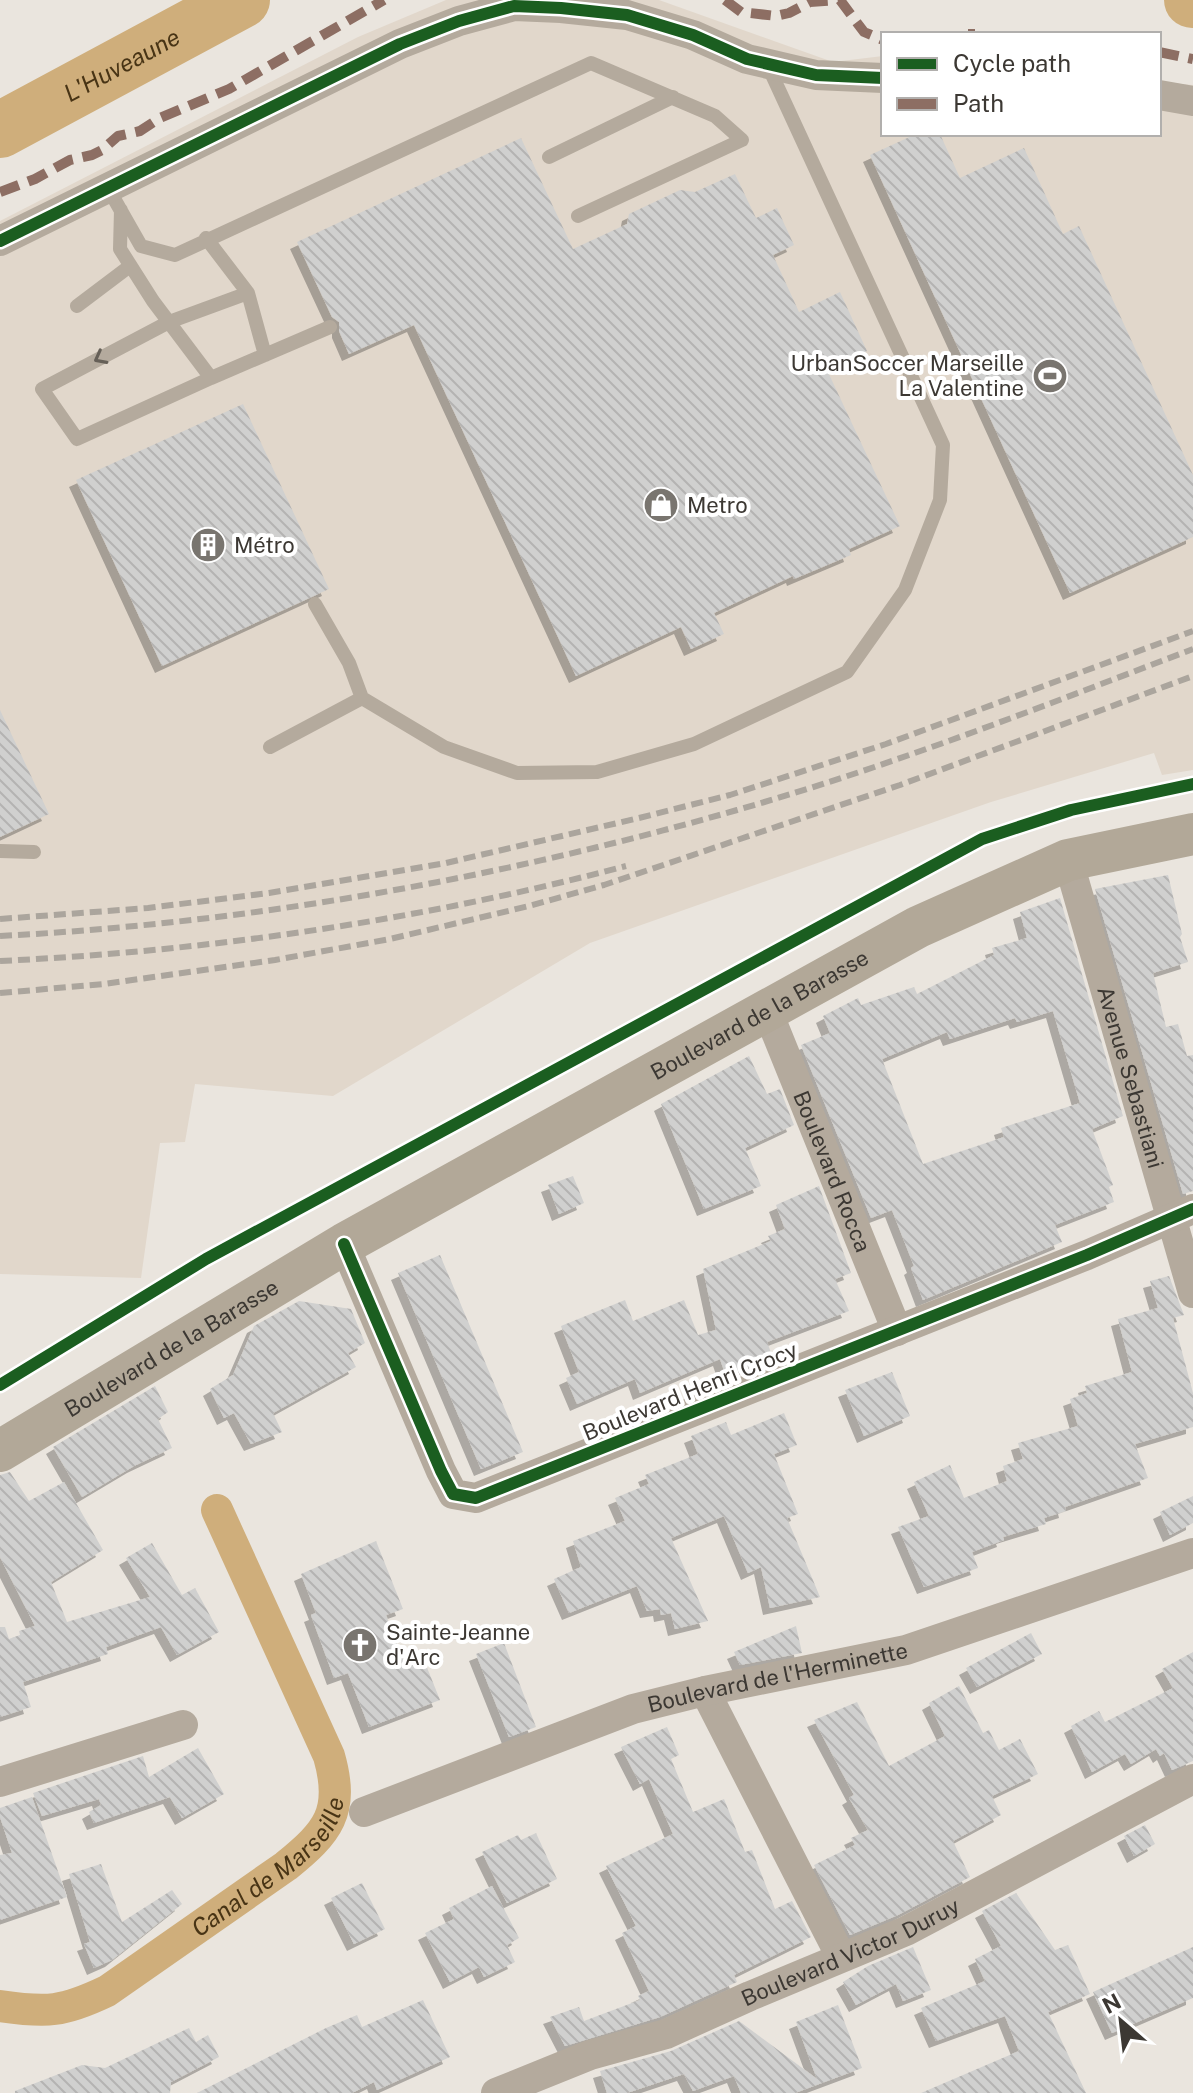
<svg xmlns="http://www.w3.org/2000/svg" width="1193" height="2093" font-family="'Public Sans',sans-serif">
<defs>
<pattern id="building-back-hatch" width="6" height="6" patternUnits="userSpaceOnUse" patternTransform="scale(2)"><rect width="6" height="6" fill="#d0d0cf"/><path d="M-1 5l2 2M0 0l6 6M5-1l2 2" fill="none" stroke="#b4b3b2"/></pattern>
<filter id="shadow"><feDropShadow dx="-7" dy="7" stdDeviation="0" flood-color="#0004"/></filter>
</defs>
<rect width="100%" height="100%" fill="#eae5de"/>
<path fill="#e1d7cb" d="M446 0H659L833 62 883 56V134H1159V82L1193 85V770L1162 775 1154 753 991 802 590 943 333 1096 195 1084 185 1142 160 1143 141 1278 0 1274V221L358 37Z"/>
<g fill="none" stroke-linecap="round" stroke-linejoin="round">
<path stroke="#cfae7b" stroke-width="32" id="s1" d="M0 2006C47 2013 63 2012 107 1991L286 1866C328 1832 345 1812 329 1756L217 1510"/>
<g stroke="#cfae7b" stroke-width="56">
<path d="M1192 0H1193"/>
<path id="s2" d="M0 130 242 0"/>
</g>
</g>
<path fill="url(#building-back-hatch)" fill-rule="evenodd" filter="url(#shadow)" d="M916 134H940L960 178 1024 148 1063 234 1079 226 1193 475V537L1070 593 870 155Z
M521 138 573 249 627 224 629 214 680 190 695 192 735 174 756 218 777 208 794 245 773 255 799 312 840 292 867 351 827 370 900 526 849 549 851 555 794 579 793 576 714 613 724 634 691 649 681 627 576 676 414 325 349 354 339 331V322L332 317 297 242Z
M243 404 329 589 162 666 76 480Z
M0 710 49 814 0 837Z
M1168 875 1182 934 1180 937 1188 962 1153 973 1166 1027 1178 1024 1187 1056 1193 1055V1191L1183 1194 1095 889Z
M1060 898 1123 1116 1092 1129 1113 1185 1109 1187 1114 1202 1055 1225 1062 1242 923 1300 911 1268 914 1266 892 1210 871 1218 801 1045 830 1033 823 1016 858 998 861 1005 914 987 917 994 994 955 992 948 1027 938 1020 912ZM1053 1011 1080 1103 1001 1128 1004 1137 923 1164 882 1059 947 1032 950 1039 1015 1018 1017 1022Z
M749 1056 767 1094 780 1089 794 1125 745 1148 761 1186 704 1209 661 1104Z
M573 1176 584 1203 559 1214 548 1185Z
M819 1186 851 1273 835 1279 849 1311 767 1342 773 1358 726 1376 720 1359 640 1393 635 1379 577 1404 566 1378 579 1372 561 1326 625 1300 633 1321 684 1300 698 1335 716 1330 703 1269 771 1241 768 1236 785 1229 776 1205Z
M440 1255 523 1452 481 1469 398 1273Z
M1169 1276 1184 1315 1173 1318 1193 1393V1427L1135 1444 1148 1478 1065 1507 1066 1511 1044 1518 1046 1524 1003 1537 1004 1540 972 1552 978 1568 924 1587 898 1527 929 1516 914 1482 950 1465 964 1498 1007 1481 1003 1466 1023 1459 1018 1443 1078 1426 1070 1399 1087 1393 1085 1386 1132 1372 1118 1319 1158 1308 1150 1281Z
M299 1301 351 1309 365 1343 348 1353 356 1367 273 1413 282 1432 251 1444 234 1413 224 1418 210 1389 233 1375 254 1326Z
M892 1372 910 1416 864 1436 845 1390Z
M155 1386 168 1412 158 1419 172 1448 134 1466 82 1497 53 1447Z
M784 1413 797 1445 774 1454 798 1514 787 1518 820 1597 770 1608 761 1567 748 1573 724 1516 671 1538 708 1621 675 1629 671 1613 661 1615 660 1609 647 1611 637 1586 569 1613 554 1579 581 1567 573 1541 625 1521 615 1498 649 1484 645 1475 698 1454 691 1436 726 1422 731 1435Z
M10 1472 29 1501 64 1482 103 1550 51 1582 67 1622 150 1597 126 1558 152 1543 182 1595 195 1588 219 1632 177 1655 161 1627 106 1647 108 1654 23 1682 31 1707 0 1717V1627H5L9 1639 20 1635 19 1631 35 1626 0 1557V1475Z
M1193 1496V1523L1170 1535 1160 1512Z
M376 1541 403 1609 386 1615 406 1667 424 1660 440 1700 369 1727 348 1673 334 1678 311 1615 316 1613 301 1574Z
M796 1626 802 1653 740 1665 734 1652Z
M1031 1633 1042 1654 977 1687 966 1668Z
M504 1643 536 1727 509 1737 476 1654Z
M1193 1652V1761L1172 1770 1164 1753 1160 1756 1156 1749 1131 1764 1125 1754 1092 1772 1071 1726 1099 1711 1105 1722 1173 1688 1162 1669Z
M959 1686 983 1733 989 1730 999 1750 1020 1739 1038 1774 992 1796 1001 1815 953 1841 970 1877 898 1915 850 1935 814 1865 855 1845 851 1838 868 1830 849 1798 854 1795 814 1720 857 1702 889 1766 945 1736 929 1703Z
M667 1727 679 1755 671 1759 693 1812 724 1799 745 1852 752 1850 775 1909 792 1901 811 1937 734 1975 737 1982 660 2017 565 2046 550 2017 579 2007 584 2021 640 2000 638 1996 649 1991 622 1933 636 1926 606 1866 673 1834 649 1779 640 1784 621 1747Z
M198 1748 224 1794 182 1818 170 1797 94 1823 89 1812 101 1805 99 1799 42 1816 33 1793 143 1756 149 1777Z
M32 1797 67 1897 0 1920V1855L12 1853 0 1817V1808Z
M1145 1825 1155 1844 1134 1856 1124 1836Z
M536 1833 557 1879 507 1903 482 1852 518 1835 521 1840Z
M101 1864 122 1922 172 1890 182 1904 112 1960 94 1968 84 1944 90 1942 69 1874Z
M362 1883 385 1929 354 1944 331 1898Z
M492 1886 519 1938 507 1945 515 1962 484 1977 479 1967 450 1982 425 1933 454 1919 449 1908Z
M1016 1893 1055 1950 1068 1945 1090 1994 1048 2012 1086 2093H921L1019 2051 1005 2016 936 2041 921 2008 985 1981 975 1959 1001 1946 982 1911Z
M913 1947 931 1990 903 2001 896 1984 856 2005 843 1982 868 1966Z
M1193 1947V1998L1112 2033 1093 1992Z
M423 2000 450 2057 377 2090 374 2082 352 2093H197L326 2028 357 2015 362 2027Z
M838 2005 862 2068 795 2093H741L734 2076 693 2091 684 2074 627 2093H607L600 2071 671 2051 739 2021 817 2079 796 2022Z
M189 2028 196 2042 208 2035 219 2057 171 2082 170 2093H15V2091L82 2065 105 2068Z"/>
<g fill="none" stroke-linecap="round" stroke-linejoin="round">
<path stroke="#b4aa9d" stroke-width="14" d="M549 157 673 97
M108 188 141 246 175 255 591 63 715 116 742 140 578 216
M121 210 120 249 153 301 211 378 330 327
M206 238 248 293 169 322 42 389 77 439 211 378
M248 293 265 355
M77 306 130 266
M315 604 349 663 362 698 444 747 517 773 597 772 694 744 847 672 905 590 940 500 943 445 767 64
M270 747 362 698
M0 851 34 852"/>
<g stroke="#b4aa9d" stroke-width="30">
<path d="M1159 95 1193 101"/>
<path d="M0 241 400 44 459 21 514 6 561 8 627 15 693 35 747 59 816 75 883 78"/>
<path id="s3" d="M1068 860 1193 1293"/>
<path id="s4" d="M767 1010 897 1331"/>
<path d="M344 1244 441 1471 453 1494 476 1498 1087 1255 1193 1209"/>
<path d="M705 1691 841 1957"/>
<path d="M0 1782 183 1725"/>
<path id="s5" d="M364 1812 633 1709 705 1691 906 1650 1193 1553"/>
<path id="s6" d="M496 2093 590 2055 666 2034 750 1996 906 1931 1193 1779"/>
</g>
<path stroke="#b2a898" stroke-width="42" id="s7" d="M0 1451 344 1244 918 927 1068 860 1193 834"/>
<path stroke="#aba59d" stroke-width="6" stroke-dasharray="12 6" stroke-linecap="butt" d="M0 919 148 908 269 893 446 863 639 818 730 795 886 744 1193 631
M0 936C250 923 497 879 737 810 892 766 1043 706 1193 649
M0 961C211 951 422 920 626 866
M0 993 104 984 275 960 390 939 529 906 604 885 900 785 1193 676"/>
<path stroke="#8d6e63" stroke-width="10" stroke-dasharray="20 10" stroke-linecap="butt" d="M725 0 741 12 776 16 789 13 810 2 840 0 864 32 883 40
M968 34H975
M1159 52 1193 59
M0 192 35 179 70 160 92 155 102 150 118 136 140 131 160 118 229 89 384 0"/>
<defs>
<path id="cycleway" d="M0 241 400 44 459 21 514 6 561 8 627 15 693 35 747 59 816 75 883 78
M344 1244 441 1471 453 1494 476 1498 1087 1255 1193 1209
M0 1385 206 1259 982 839 1071 810 1193 784"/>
</defs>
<use href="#cycleway" stroke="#fff" stroke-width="17"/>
<use href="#cycleway" stroke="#1b5e20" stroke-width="12"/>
</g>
<defs><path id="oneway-chevron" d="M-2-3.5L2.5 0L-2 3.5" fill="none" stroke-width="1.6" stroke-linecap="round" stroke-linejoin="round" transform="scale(2)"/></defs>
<use stroke="#666058" href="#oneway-chevron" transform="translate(100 358) rotate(152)"/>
<defs>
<symbol id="stadium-disc" viewBox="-11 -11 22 22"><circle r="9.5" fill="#79756f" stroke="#fff"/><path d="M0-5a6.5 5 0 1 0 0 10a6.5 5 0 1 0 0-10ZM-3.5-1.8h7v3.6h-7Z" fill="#fff"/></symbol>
<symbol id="shop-disc" viewBox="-11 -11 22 22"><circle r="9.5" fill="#79756f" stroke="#fff"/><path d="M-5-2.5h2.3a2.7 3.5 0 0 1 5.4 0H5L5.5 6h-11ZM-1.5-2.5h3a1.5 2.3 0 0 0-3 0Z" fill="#fff"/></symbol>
<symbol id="building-disc" viewBox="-11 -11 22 22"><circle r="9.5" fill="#79756f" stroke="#fff"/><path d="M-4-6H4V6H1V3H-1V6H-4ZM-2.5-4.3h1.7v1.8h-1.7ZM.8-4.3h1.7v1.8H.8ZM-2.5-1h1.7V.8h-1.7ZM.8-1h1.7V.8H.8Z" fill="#fff"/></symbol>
<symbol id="church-disc" viewBox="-11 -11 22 22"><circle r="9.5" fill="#79756f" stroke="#fff"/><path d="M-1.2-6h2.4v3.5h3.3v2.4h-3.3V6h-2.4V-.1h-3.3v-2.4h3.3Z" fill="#fff"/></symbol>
</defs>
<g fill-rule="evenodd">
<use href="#stadium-disc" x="1030" y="356" width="40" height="40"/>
<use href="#shop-disc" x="641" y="485" width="40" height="40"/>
<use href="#building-disc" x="188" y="525" width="40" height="40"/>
<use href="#church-disc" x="340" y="1625" width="40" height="40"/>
</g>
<g text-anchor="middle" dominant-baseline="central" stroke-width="8" stroke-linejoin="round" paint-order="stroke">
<g font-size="22" fill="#3c3833" stroke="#fff" text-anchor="start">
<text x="1024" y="363" text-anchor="end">UrbanSoccer Marseille<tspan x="1024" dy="25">La Valentine</tspan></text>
<text x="687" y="505">Metro</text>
<text x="234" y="545">Métro</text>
<text x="386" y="1632">Sainte-Jeanne<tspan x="386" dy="25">d'Arc</tspan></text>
</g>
<g font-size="22" fill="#3c3833" stroke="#fff">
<text stroke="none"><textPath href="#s7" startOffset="876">Boulevard de la Barasse</textPath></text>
<text stroke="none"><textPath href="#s3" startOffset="226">Avenue Sebastiani</textPath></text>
<text stroke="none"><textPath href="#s4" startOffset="174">Boulevard Rocca</textPath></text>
<text stroke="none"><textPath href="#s7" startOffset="200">Boulevard de la Barasse</textPath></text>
<text transform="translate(690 1391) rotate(-22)">Boulevard Henri Crocy</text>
<text stroke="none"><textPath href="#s5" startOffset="436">Boulevard de l'Herminette</textPath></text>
<text stroke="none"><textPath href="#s6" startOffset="382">Boulevard Victor Duruy</textPath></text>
</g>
<g font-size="24" font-style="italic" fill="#483415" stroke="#fff">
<text stroke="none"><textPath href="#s2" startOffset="138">L'Huveaune</textPath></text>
<text stroke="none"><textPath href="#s1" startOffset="316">Canal de Marseille</textPath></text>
</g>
</g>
<rect x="881" y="32" width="280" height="104" fill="#ffffff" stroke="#b1afad" stroke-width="2"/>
<rect x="897" y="58" width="40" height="12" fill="#1b5e20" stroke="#b1afad" stroke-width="2"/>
<text x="953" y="72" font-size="24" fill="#3c3833">Cycle path</text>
<rect x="897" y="98" width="40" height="12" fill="#8d6e63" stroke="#b1afad" stroke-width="2"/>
<text x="953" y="112" font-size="24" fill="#3c3833">Path</text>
<g transform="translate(1121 2021) rotate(332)" stroke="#ffffff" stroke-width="6" paint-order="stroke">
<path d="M0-6L14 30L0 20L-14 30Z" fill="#3c3833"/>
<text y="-12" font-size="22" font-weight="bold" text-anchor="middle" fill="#3c3833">N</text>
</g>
</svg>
